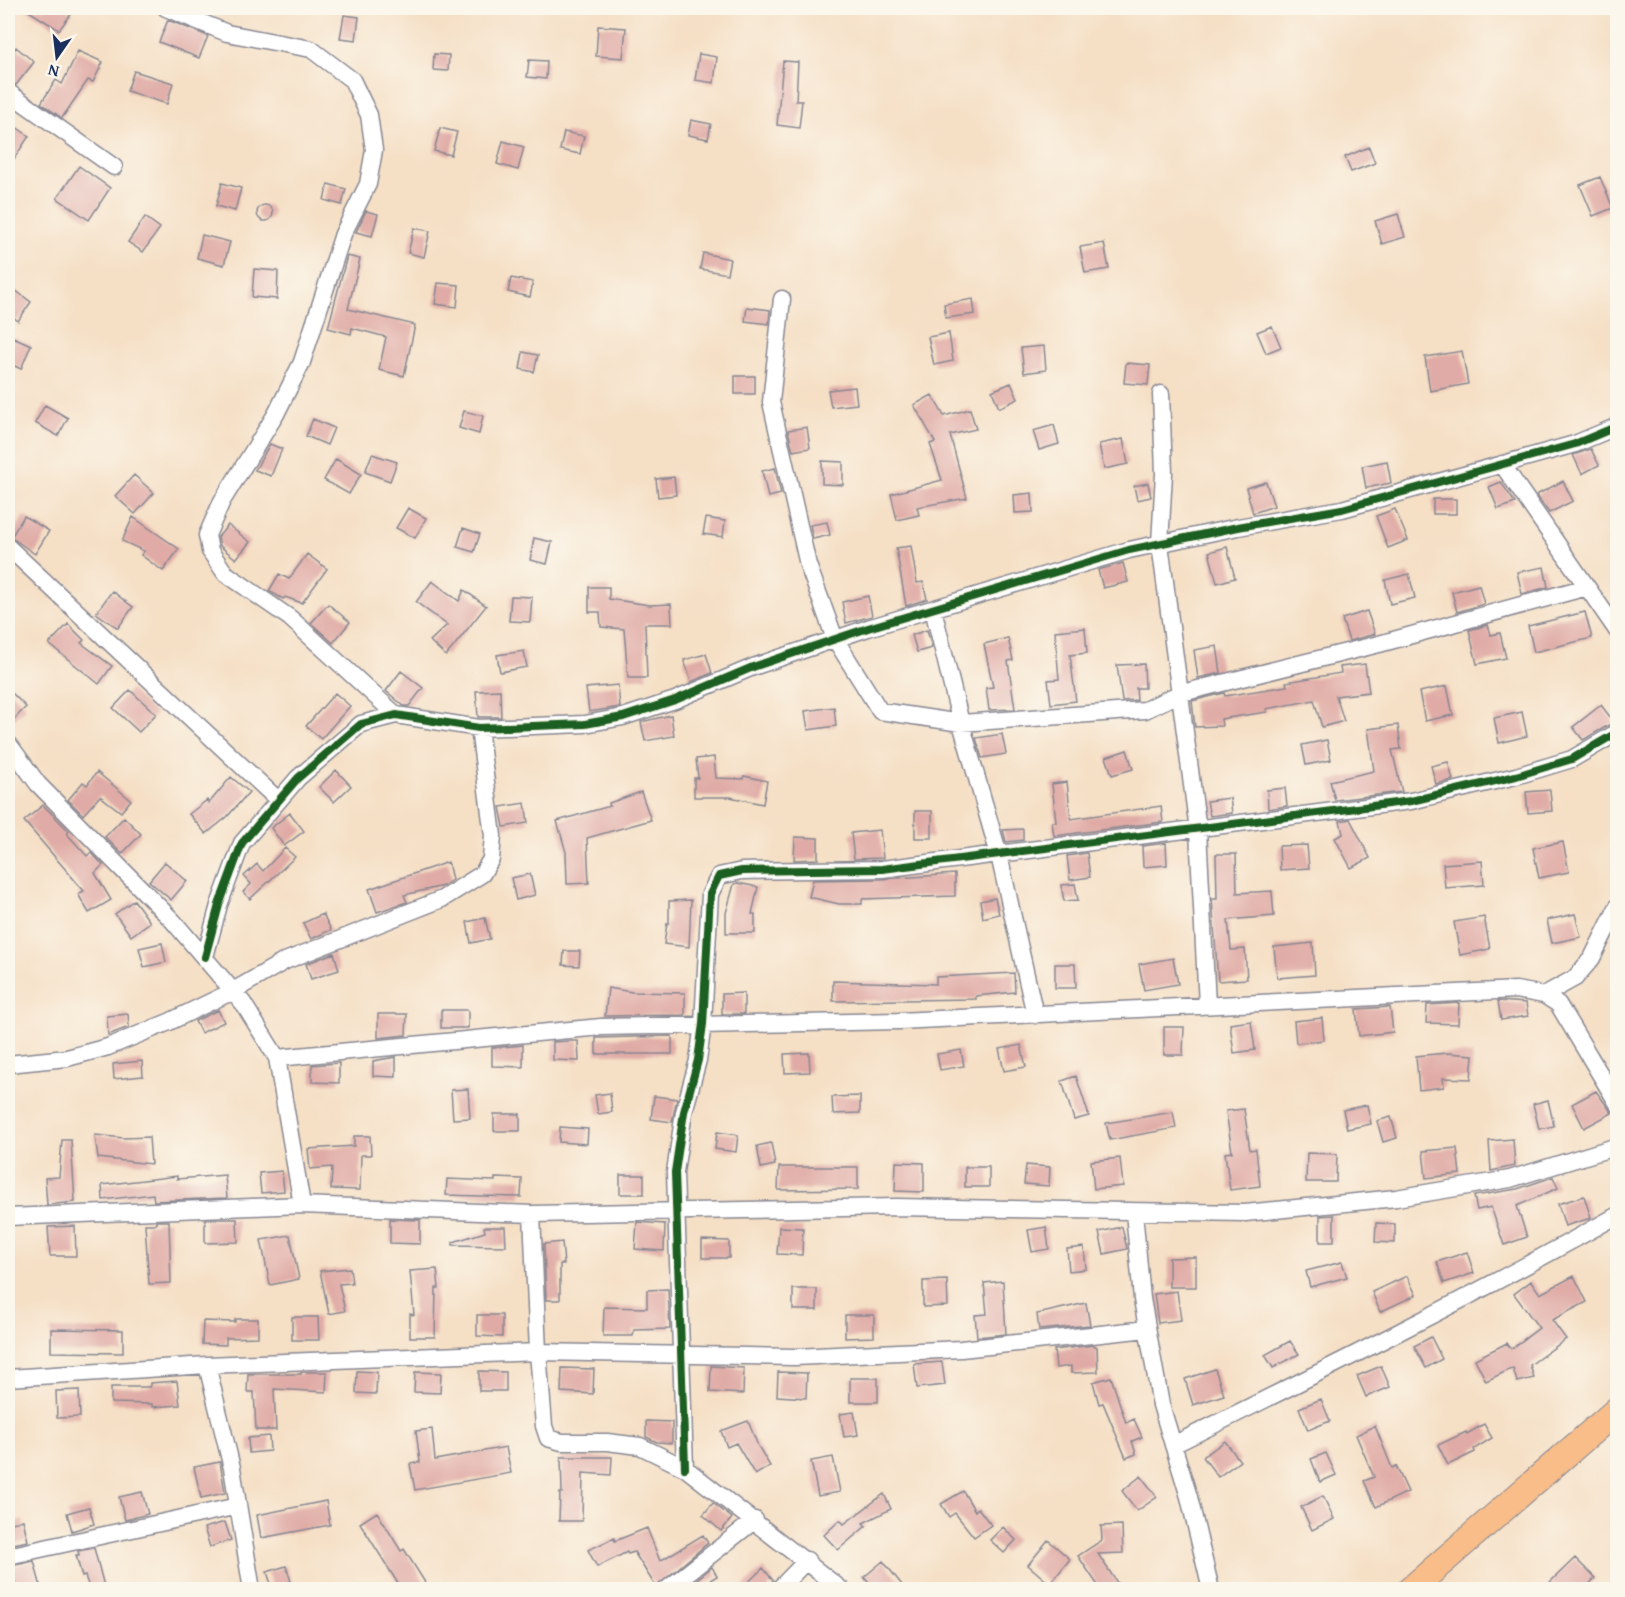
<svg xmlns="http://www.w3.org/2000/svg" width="1625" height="1597" font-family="'Gentium Book Plus',serif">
<rect width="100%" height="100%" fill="#fbf7ec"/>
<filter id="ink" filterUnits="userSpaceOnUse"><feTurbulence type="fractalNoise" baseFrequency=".0167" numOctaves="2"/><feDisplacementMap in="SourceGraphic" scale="12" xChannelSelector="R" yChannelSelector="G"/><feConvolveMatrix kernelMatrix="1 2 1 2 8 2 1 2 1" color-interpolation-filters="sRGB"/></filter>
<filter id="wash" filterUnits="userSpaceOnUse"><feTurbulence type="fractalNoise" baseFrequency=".008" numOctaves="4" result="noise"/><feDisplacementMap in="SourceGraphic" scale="24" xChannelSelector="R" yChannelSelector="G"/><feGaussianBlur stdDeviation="1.35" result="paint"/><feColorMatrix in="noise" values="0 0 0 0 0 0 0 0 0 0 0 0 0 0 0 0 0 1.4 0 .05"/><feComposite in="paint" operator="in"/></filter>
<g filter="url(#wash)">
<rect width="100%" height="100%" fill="#f5dfc5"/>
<g id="blocks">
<path fill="#e0aba6" d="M24 8H64L72 13 59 30Z
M344 15 359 17 356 40 340 38Z
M168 20 208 36 199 58 159 42Z
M598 26 626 28 623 58 596 56Z
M16 47 34 62 16 85 8 82V58Z
M78 51 103 62 93 82 88 80 62 118 41 103 56 80 62 84Z
M434 54 449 55 448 71 433 70Z
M699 54 717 57 714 83 695 80Z
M529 60 547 61 546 79 527 77Z
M783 61 798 62 796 101H802L799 128 777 125Z
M134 71 173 83 167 104 127 91Z
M691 120 711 124 708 139 688 135Z
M13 125 29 136 8 168V133Z
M440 128 457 132 451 155 434 151Z
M564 132 584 136 580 154 560 150Z
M503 141 524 147 518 170 497 164Z
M1369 147 1375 163 1351 172 1345 157Z
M79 166 110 188 89 220 57 198Z
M1600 177 1613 208 1593 216 1580 185Z
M222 183 241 188 235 211 216 206Z
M328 184 346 189 342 205 324 200Z
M257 213a8 8 0 1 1 16 0a8 8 0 1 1-16 0Z
M366 211 378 214 372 236 356 232Z
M1398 214 1405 237 1382 244 1375 221Z
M145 217 160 228 143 252 128 242Z
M414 228 430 231 424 257 408 253Z
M202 235 230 242 224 265 197 258Z
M1104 243 1109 269 1085 273 1080 247Z
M703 253 730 259 727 274 700 269Z
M347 256 360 259 348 309 415 325 404 376 379 370 386 337 352 328 351 334 328 328Z
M254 269 278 271 277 299 252 297Z
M511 278 533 282 530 297 508 292Z
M438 283 459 285 457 307 435 304Z
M8 285 31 302 18 321 8 313Z
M973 299 975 314 946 318 944 304Z
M747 307 770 310 769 324 745 321Z
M1272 326 1281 347 1266 353 1257 332Z
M949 333 953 361 934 365 928 337Z
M13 337 31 345 21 369 8 363V350Z
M1044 346 1046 370 1024 373 1021 348Z
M1462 351 1468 384 1430 391 1425 357Z
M523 352 538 355 534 372 520 369Z
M1126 363 1150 365 1148 385 1124 383Z
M735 376H755V394H735Z
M1011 383 1018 399 999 408 992 391Z
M855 387 857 404 831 407 828 390Z
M932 395 944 416 970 409 976 429 950 435 967 498 917 507 919 515 897 520 891 494 942 480 930 444 935 442 914 405Z
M45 405 68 418 58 436 35 423Z
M464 411 483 416 479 434 459 428Z
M313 419 334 428 327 445 306 436Z
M1054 425 1059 444 1039 450 1033 431Z
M807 427 810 448 793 451 788 430Z
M1123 439 1128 464 1104 469 1099 444Z
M270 444 282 449 271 476 255 470Z
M1591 449 1599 465 1582 474 1573 455Z
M372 454 397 462 390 481 365 472Z
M336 459 361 474 349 494 324 480Z
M822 461 843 462V485L822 484Z
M1387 461 1391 483 1366 488 1362 466Z
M775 468 781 494 768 497 762 471Z
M134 475 154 493 135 514 115 496Z
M674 477 676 495 658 497 656 479Z
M1563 481 1573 501 1549 513 1536 495Z
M1266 482 1274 506 1253 513 1246 488Z
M1501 482 1515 503 1498 509 1489 487Z
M1148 483 1151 497 1137 500 1134 486Z
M1032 493 1033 512 1015 513 1014 495Z
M1433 499H1456V514H1433Z
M408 508 426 518 415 538 396 528Z
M1395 509 1408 540 1388 548 1376 516Z
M24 516 49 531 35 554 11 537Z
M133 517 179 549 163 571 141 555 144 551 122 541Z
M706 518 725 521 723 537 703 534Z
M827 522 830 535 813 539 810 525Z
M228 525 250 542 236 559 220 546 218 537Z
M463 528 480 534 474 552 457 547Z
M534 538 552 542 547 564 530 560Z
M911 546 917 583 923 582 927 599 906 606 896 548Z
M1227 547 1235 578 1217 583 1209 552Z
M307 554 327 569 302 603 285 597 283 599 269 591 279 574 289 579Z
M1123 563 1128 582 1103 588 1098 570Z
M1544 567 1548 587 1522 594 1517 572Z
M1409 574 1415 598 1390 604 1385 580Z
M432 581 459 601 464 590 486 606 446 656 430 641 447 625 416 602Z
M1479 585 1484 604 1457 612 1452 592Z
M589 587H609V599L650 605 671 604 672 624H645L647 678H628L624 629 601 627 600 612H589Z
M112 591 133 607 118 628 96 613Z
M511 596 532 597 530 622 509 621Z
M868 596 872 616 846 623 842 602Z
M328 604 350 622 333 643 311 623Z
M1367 611 1375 634 1349 641 1342 619Z
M1585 612 1592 638 1534 652 1528 626Z
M68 624 84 640 81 643 112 666 99 684 49 644Z
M1488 625 1491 635 1500 633 1506 658 1477 664 1469 630Z
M1085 628 1087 653 1070 655 1076 701 1051 704 1048 680 1059 679 1055 631Z
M927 630 932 648 917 652 912 635Z
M1008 638 1013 660 1008 661 1015 709 989 710 986 688 993 687 984 644Z
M1217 646 1221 673 1198 678 1194 650Z
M524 651 527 667 500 672 497 655Z
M706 654 712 673 691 682 684 660Z
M1144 664 1145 688H1136L1137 700 1122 701 1117 665Z
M1365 664 1369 692 1336 696 1344 721 1322 727 1314 700 1266 709 1267 712 1221 719 1222 726 1195 727 1192 701 1224 693 1225 696 1287 686 1286 682 1341 673 1340 667Z
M401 671 423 688 409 706H404L386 691Z
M618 685 620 707 589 712 586 688Z
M1447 686 1453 715 1425 721 1419 692Z
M8 689 26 707 8 725Z
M130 690 156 714 139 732 113 708Z
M500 690 501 717H478L476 691Z
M335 693 350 706 321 739 306 726Z
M1601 705 1614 722 1583 740 1573 727Z
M834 707 836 726 808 730 805 711Z
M1522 712 1527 736 1499 743 1494 718Z
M671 715 674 736 645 741 641 722Z
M1398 725 1401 749 1392 750 1402 792 1335 800 1330 781 1374 771 1368 729Z
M1002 734 1006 754 982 758 976 738Z
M1327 740 1331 760 1306 765 1302 745Z
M1127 750 1133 769 1112 775 1106 757Z
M714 757 716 778 743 779 744 776 767 781 763 804 730 797H694V778H698L696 759Z
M1448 762 1453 780 1436 784 1431 766Z
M336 770 351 786 334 802 319 787Z
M97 772 131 800 121 812 100 796 83 815 68 800 83 782 87 785Z
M231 777 249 792 227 817 206 834 189 814 207 800 209 803Z
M1067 782 1071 819 1161 806 1163 822 1054 836 1052 822H1056L1052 784Z
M1285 788 1287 806 1268 809 1267 790Z
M1550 790 1552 811 1528 813 1526 792Z
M641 792 651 820 587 838 589 883 567 884 566 852 557 821 610 806 609 803Z
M1230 798 1232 813 1210 816 1207 801Z
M525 803 528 823 504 827 500 807Z
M43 805 69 831 67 834 87 856 91 852 103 865 95 873 111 900 89 913 78 894 84 891 24 821Z
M915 811H932V838H915Z
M290 813 304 831 284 846 271 828Z
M124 817 141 834 122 854 105 837Z
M1350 819 1370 858 1351 868 1335 838 1343 834 1340 821Z
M1023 829V840L1006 842 1003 830Z
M880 830 883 858 854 859 851 833Z
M795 837 818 838V859L794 860Z
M1563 842 1569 872 1539 878 1533 848Z
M1166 843 1167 865 1143 867 1142 846Z
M1307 845 1309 868 1280 870 1279 846Z
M285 848 295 857 250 899 243 892 251 884 244 876 257 864 263 871Z
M1087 853 1090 877 1070 880 1067 856Z
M1216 854H1236L1237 893 1272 891 1274 916 1228 920 1231 950 1245 949 1247 979 1218 981 1212 899H1217Z
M1482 861 1484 885 1445 888 1443 864Z
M165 862 187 881 171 900 149 881Z
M448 862 452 880 443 886 404 895 407 902 377 912 369 889Z
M530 874 535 895 516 900 511 878Z
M955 874V896L862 899V904H839L809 897 813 880 882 879Z
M738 883 758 887 752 914H755V933H726V913L734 884Z
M1075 884 1078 900 1064 901 1061 885Z
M995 898 999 914 983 918 980 901Z
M134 900 150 922 131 936 115 914Z
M691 900 689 947 664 944 667 923H669V901Z
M323 914 331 930 311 939 303 923Z
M1575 914 1581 937 1552 943 1547 920Z
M1484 917 1490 949 1460 955 1454 922Z
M485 918 490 939 471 943 467 922Z
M162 943 166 962 144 967 139 948Z
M1313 943 1315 975 1277 978 1274 947Z
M564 951H580L579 966 563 965Z
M334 953 339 970 311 979 306 964Z
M1173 958 1178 984 1144 990 1139 964Z
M1055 964H1075L1076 988H1055Z
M1014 973 1015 992 976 996V999L833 1001V981L936 984V977Z
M608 988 632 992 685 993V1015L605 1016Z
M744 993V1014H722V994Z
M1498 1001 1526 1003 1528 1016 1501 1020Z
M1459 1003 1458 1024 1426 1023 1427 1005Z
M1390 1007 1393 1032 1359 1036 1356 1009Z
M218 1010 224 1022 201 1033 195 1021Z
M441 1010H468V1028H441Z
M128 1014 129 1027 108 1035 107 1016Z
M378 1014H407L406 1035 378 1038Z
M1322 1018 1324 1040 1296 1043 1294 1021Z
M1251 1021 1255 1050 1234 1053 1230 1024Z
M1164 1027H1184L1183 1055H1164Z
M672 1036V1054H596V1038Z
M569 1041H578L579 1061 553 1060V1042Z
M523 1045V1067L492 1066V1048Z
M1021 1045 1026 1067 1004 1071 999 1049Z
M961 1050 964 1066 940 1070 937 1054Z
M809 1053 810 1072 785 1073 784 1054Z
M1447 1053 1473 1055 1471 1079 1443 1078 1444 1087 1419 1090 1416 1056Z
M396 1057V1077L373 1076V1061Z
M142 1061 143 1076 114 1079 113 1064Z
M339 1063V1083L312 1082V1065Z
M1076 1076 1089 1116 1074 1120 1062 1081Z
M468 1089 470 1118 453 1119 451 1090Z
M1596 1091 1612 1113 1584 1128 1572 1104Z
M610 1093 612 1112 598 1114 595 1095Z
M654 1096 677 1099 672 1122 651 1119Z
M860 1096V1113L833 1114 832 1097Z
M1548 1100 1554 1126 1539 1129 1533 1104Z
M1367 1105 1371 1124 1347 1129 1343 1110Z
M1244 1109 1250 1150 1256 1149 1260 1186 1230 1190 1225 1153 1232 1152 1226 1111Z
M1173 1112 1176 1128 1110 1140 1106 1123Z
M494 1114H520V1131H494Z
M1391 1117 1397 1138 1383 1142 1377 1121Z
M560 1127 588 1129 587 1144 559 1142Z
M717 1132 738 1135 736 1152 715 1149Z
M95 1135 124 1138 149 1137 151 1164 98 1158Z
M354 1136H370L371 1155H361L360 1190 331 1189 332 1167 310 1169 308 1149 354 1146Z
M1513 1139 1515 1166 1491 1171 1489 1141Z
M62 1140H71L75 1202 47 1205 45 1178 59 1177Z
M771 1143 775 1165 761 1168 757 1146Z
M1457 1148 1460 1174 1426 1178 1423 1151Z
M1307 1153 1337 1154 1336 1182H1306Z
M1120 1158 1123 1186 1094 1189 1091 1161Z
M896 1162 924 1163V1192L895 1191Z
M1026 1165 1050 1167 1049 1186 1024 1184Z
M779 1167H858V1189L778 1190Z
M965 1167H989V1187H965Z
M282 1171 284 1191 261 1193 259 1173Z
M225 1175 227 1198 154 1201 153 1194 103 1200 102 1185 177 1176V1179Z
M620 1175H644V1194H620Z
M1553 1177 1558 1188 1517 1206 1527 1237 1504 1245 1491 1207 1477 1210 1474 1196 1517 1189Z
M495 1178 522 1179 521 1197 446 1195 447 1179 495 1181Z
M1584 1196 1591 1218 1565 1226 1558 1204Z
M1334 1215V1242H1320V1216Z
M205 1219H237L238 1242 205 1243Z
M390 1219 420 1220V1244L390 1243Z
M156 1221H169L171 1283 149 1284 145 1224H156Z
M637 1222 665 1224 664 1251 635 1249Z
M1376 1223 1395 1224V1243L1375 1242Z
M75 1226 76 1256H50L48 1227Z
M484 1227H505L506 1246 453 1245V1242L485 1232Z
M779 1227 803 1228 802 1255 777 1254Z
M1046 1227 1049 1249 1032 1252 1028 1230Z
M1122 1227 1127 1249 1104 1254 1099 1232Z
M290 1235 299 1279 270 1285 261 1240Z
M702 1240 729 1241V1258H702Z
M562 1242 564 1264H560V1300H546L544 1244Z
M1084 1247 1086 1269 1069 1271 1067 1249Z
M1467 1252 1474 1273 1444 1283 1437 1262Z
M1196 1257V1287H1169V1258Z
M1342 1262 1347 1277 1310 1287 1306 1271Z
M350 1268 352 1283 339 1284 345 1311 329 1314 320 1271Z
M437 1269 439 1288H436L435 1337H410V1314L414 1315 410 1271Z
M1407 1276 1416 1295 1380 1312 1372 1292Z
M1574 1276 1587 1302 1552 1320 1566 1339 1530 1365 1534 1378 1517 1382 1513 1368 1486 1381 1475 1359 1507 1343 1511 1349 1539 1328 1514 1294 1531 1281 1540 1294Z
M947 1280 948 1306 923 1307V1281Z
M1003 1281 1006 1334 977 1337 975 1315 987 1314 984 1283Z
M668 1289 670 1329 634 1330 633 1336H603L604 1307 647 1308V1290Z
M793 1289H817V1310H793Z
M1177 1291 1181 1320 1158 1323 1154 1294Z
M1086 1303 1090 1325 1039 1330 1037 1314Z
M477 1315H502V1337L477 1336Z
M845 1315H874V1337L845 1338Z
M292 1317H318L319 1340H292Z
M235 1319H258V1337L226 1338V1345L202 1344 203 1321 235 1322Z
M51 1329 123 1330V1353L51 1352Z
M1431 1337 1442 1359 1426 1368 1414 1346Z
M1290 1341 1299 1354 1273 1368 1265 1355Z
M1093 1345 1097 1347 1098 1372 1071 1373V1366L1056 1368 1054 1350Z
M942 1362 945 1385 917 1388 914 1364Z
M711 1366 744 1368 743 1394 710 1392Z
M1381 1366 1390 1387 1366 1397 1357 1376Z
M562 1368 594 1369 593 1394 561 1392Z
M1215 1369 1224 1395 1193 1405 1185 1379Z
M357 1371 377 1372 376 1394 356 1393Z
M479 1371 506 1372V1391H479Z
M301 1372H327L326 1392 274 1389 276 1430H256L254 1392H247L248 1374H301Z
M415 1372 441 1373 440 1393 414 1392Z
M778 1372 807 1373 806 1398 777 1396Z
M1111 1377 1126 1423 1134 1419 1142 1437 1132 1441 1136 1454 1126 1458 1103 1403 1099 1404 1093 1382Z
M850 1378H878V1402H850Z
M177 1381 180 1405 152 1407V1404L111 1403V1387H150V1383Z
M79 1390 80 1417 57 1418 56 1391Z
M1321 1399 1330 1421 1308 1430 1299 1408Z
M854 1412 858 1435 844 1437 840 1414Z
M646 1421 672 1422V1443L657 1442 646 1437Z
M748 1421 758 1446 770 1466 755 1475 736 1443 727 1447 721 1431Z
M1484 1424 1492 1438 1474 1449 1475 1452 1448 1465 1438 1445 1466 1432 1467 1434Z
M1375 1426 1392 1468 1396 1466 1408 1492 1376 1507 1364 1481 1374 1477 1356 1435Z
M432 1429 435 1460 506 1447 511 1473 415 1490 410 1464 420 1462 416 1431Z
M269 1436 270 1451 249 1453 248 1438Z
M1225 1441 1240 1461 1218 1477 1203 1457Z
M1326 1453 1336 1475 1320 1482 1311 1459Z
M561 1457H612L611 1475 583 1473 582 1521H559L560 1493H562Z
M833 1457 840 1492 818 1496 811 1461Z
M220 1462 225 1493 201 1498 194 1467Z
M1141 1476 1157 1497 1137 1511 1122 1491Z
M963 1491 975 1511 978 1508 991 1525 974 1537 955 1513 949 1517 941 1504Z
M142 1492 148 1514 125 1520 119 1497Z
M884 1494 891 1509 863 1523 866 1526 838 1550 824 1535 840 1520 844 1524Z
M1323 1496 1334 1519 1312 1530 1301 1507Z
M326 1501 330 1525 261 1538 257 1515Z
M713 1503 732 1518 721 1531 703 1515Z
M89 1507 94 1524 72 1531 67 1513Z
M377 1512 401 1551 404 1549 426 1584 416 1590H402L360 1523Z
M23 1520 28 1541 8 1545V1524Z
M225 1522 231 1540 210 1547 204 1528Z
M1122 1525 1123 1553 1098 1554 1122 1590H1101L1078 1556 1102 1540 1101 1526Z
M1003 1527 1016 1540 1004 1553 990 1540Z
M647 1528 660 1561 703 1535 708 1543 656 1587 634 1552 628 1554 627 1552 597 1567 588 1550 614 1538 615 1541Z
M1048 1540 1070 1559 1050 1584 1028 1565Z
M94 1548 105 1590H90L85 1576 82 1577 76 1555H79L78 1551Z
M1575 1558 1595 1578 1584 1590H1557L1550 1582Z
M34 1561 41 1587 17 1590 11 1566Z
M883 1561 906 1590H874L864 1577Z
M286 1566 291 1581 272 1587 267 1572Z
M712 1567 717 1576 694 1590H684Z
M763 1568 773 1580 768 1590H740Z"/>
</g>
</g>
<g filter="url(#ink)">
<use href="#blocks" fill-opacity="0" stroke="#888792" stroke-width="1.5"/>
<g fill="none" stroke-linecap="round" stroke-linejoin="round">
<defs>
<path id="street" d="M166 8 227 33 311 49 352 80 369 115 374 150 368 184 343 234 302 362 276 414 222 501 207 535 210 551 225 573 290 618 396 715
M8 92 114 167
M782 299 771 402 808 565 835 639 880 711 961 723 1145 710 1178 694 1379 644 1587 587
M1161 394 1164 473 1160 544 1198 830 1207 1005
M1502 464 1618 632
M8 547 278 800
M933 609 961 723 999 855 1035 1015
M8 743 38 784 173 921 243 1003 277 1058 302 1205 532 1214 538 1352 544 1426 548 1438 562 1442H607L640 1446 685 1468 842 1590
M205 957 219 905 242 843 298 778 361 724 396 715 479 728 585 724 623 717 675 700 753 667 868 628 1129 550 1238 527 1342 509 1575 444 1618 426
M1544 995 1575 978 1592 958 1618 906
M277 1058 601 1027 899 1021 1516 990 1544 995 1558 1004 1618 1104
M8 1064 67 1058 108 1047 169 1022 233 991 285 961 442 899 482 874 491 859 493 836 479 728
M1134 1212 1142 1299 1161 1405 1189 1497 1211 1590
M532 1214 896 1207 1245 1213 1396 1198 1510 1179 1618 1146
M8 1217 302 1205
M207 1365 232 1468 252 1590
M8 1378 207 1365 538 1352 795 1357 961 1349 1147 1329
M1173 1445C1323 1371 1472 1297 1618 1215
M685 1468 675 1172 684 1112 698 1060 703 1024 710 894 719 876 742 871 882 869 1411 801 1516 776 1572 759 1618 732
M8 1556 238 1506
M666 1590 755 1520
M778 1590 807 1560"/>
<path id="primary" d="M1410 1590 1618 1409"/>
</defs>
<use href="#street" stroke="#888792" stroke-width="19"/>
<use href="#primary" stroke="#888792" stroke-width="28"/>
<use href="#street" stroke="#fff" stroke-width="16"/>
<use href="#primary" stroke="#f8bd89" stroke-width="26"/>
<defs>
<path id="cycleway" d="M205 957 219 905 242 843 298 778 361 724 396 715 479 728 585 724 623 717 675 700 753 667 868 628 1129 550 1238 527 1342 509 1575 444 1618 426
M685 1468 675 1172 684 1112 698 1060 703 1024 710 894 719 876 742 871 882 869 1411 801 1516 776 1572 759 1618 732"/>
</defs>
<use href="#cycleway" stroke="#fbf7ec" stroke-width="11"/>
<use href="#cycleway" stroke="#1b5e20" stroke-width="8"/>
</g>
</g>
<rect width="1625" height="1597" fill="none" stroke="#fbf7ec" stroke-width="30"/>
<g transform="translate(57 57) rotate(194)" stroke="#fbf7ec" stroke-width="4.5" paint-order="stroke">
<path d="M0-4.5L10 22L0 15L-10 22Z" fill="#1b2f5e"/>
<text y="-9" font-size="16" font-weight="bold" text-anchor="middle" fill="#1b2f5e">N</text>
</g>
</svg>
